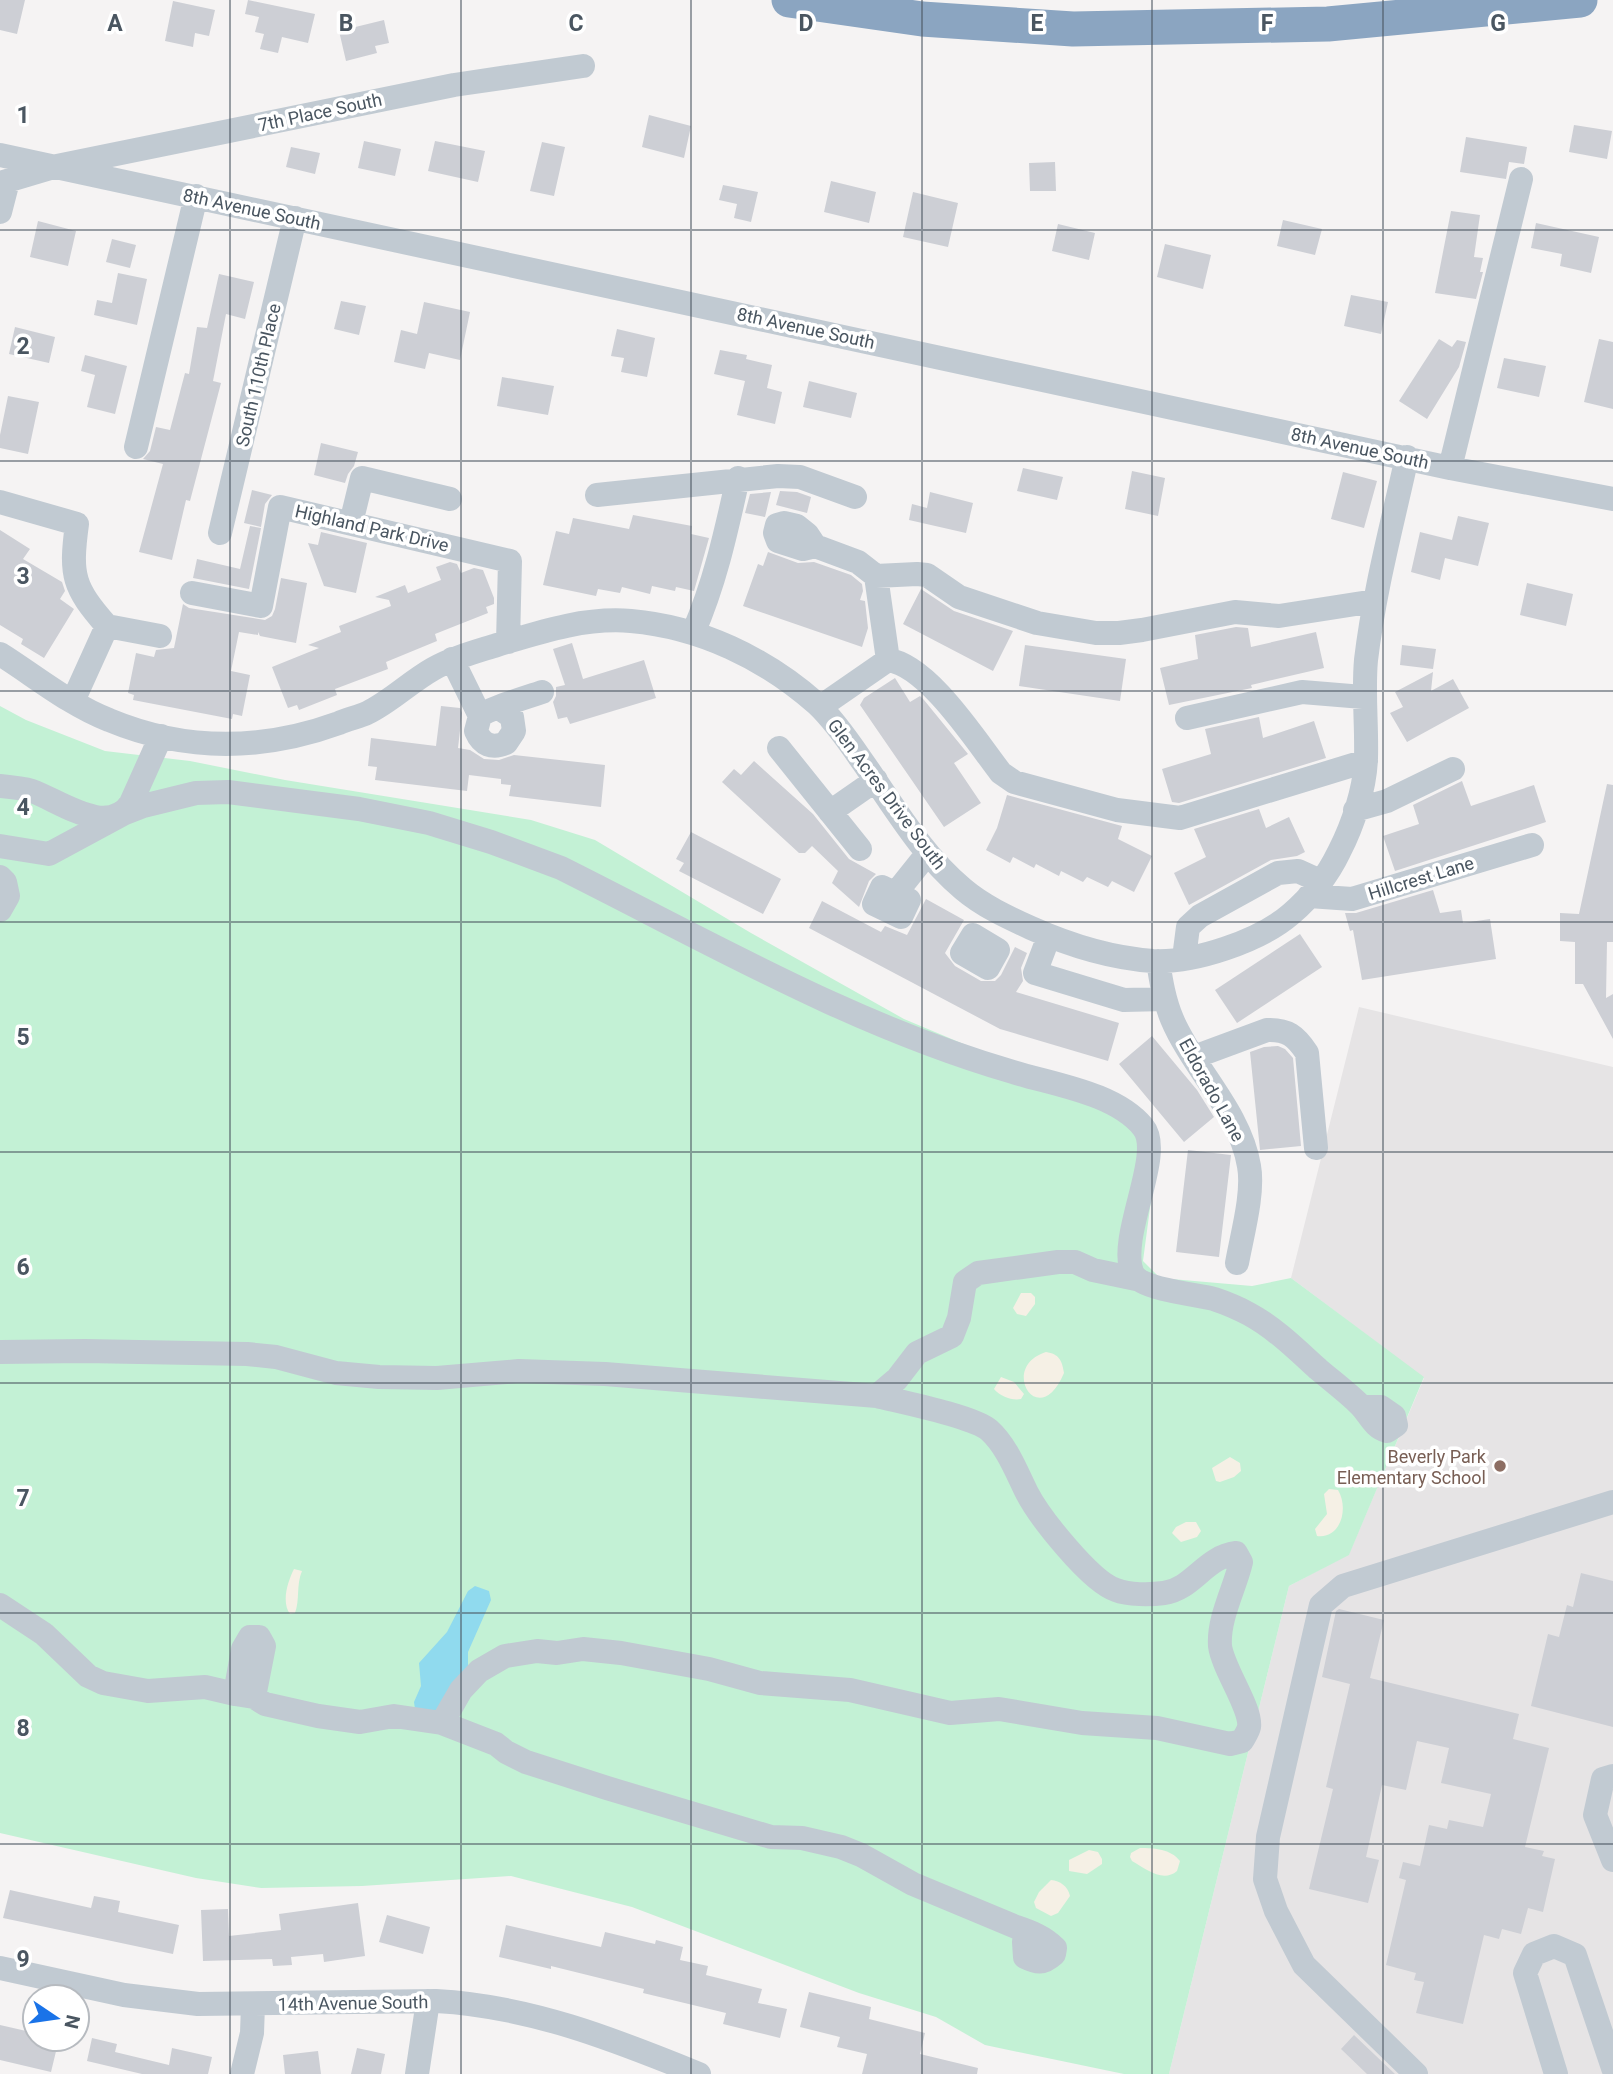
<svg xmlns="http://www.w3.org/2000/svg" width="1613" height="2074" font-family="Roboto,sans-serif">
<rect width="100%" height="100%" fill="#f5f3f3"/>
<path fill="#e6e4e5" d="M1359 1007 1613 1067V2074H1169L1289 1586 1349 1554 1424 1378 1291 1278Z"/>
<path fill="#c3f1d5" d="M0 706 26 720 105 751 190 761 285 780 531 820 595 840 751 933 904 1019 1016 1066 1143 1115 1155 1170 1143 1261 1160 1278 1252 1286 1291 1278 1424 1377 1349 1555 1289 1586 1169 2074H1124L985 2045 936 2017 859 1993 632 1907 511 1876 362 1886 261 1888 196 1878 0 1833Z"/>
<path fill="#f5f0e5" d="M1021 1293H1031L1035 1297V1304L1026 1316 1017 1314 1013 1308Z
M1046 1352C1059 1354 1062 1360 1064 1373 1039 1433 998 1367 1046 1352Z
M1001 1377 1014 1382 1024 1394 1021 1399C1012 1401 1000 1396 994 1389Z
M1230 1457 1240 1463 1241 1471 1234 1477 1220 1482 1216 1481 1212 1468Z
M1329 1489 1338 1490C1349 1508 1341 1539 1317 1536L1315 1529 1327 1514 1324 1494Z
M1186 1522H1196L1201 1531 1197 1537 1181 1542 1172 1533 1176 1527Z
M294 1569 302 1571C296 1585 300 1600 295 1613L290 1614C281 1602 288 1581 294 1569Z
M1140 1848C1154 1848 1171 1849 1180 1861L1177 1871C1163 1883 1146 1869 1132 1861L1130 1857 1131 1853Z
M1089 1850 1098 1852 1102 1859V1864L1087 1874 1069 1871V1860Z
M1051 1880C1060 1881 1068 1886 1070 1896L1058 1913 1051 1916 1036 1908 1034 1902 1039 1892Z"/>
<path fill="#90daee" d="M475 1586 489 1591 491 1600 468 1652V1669L442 1714 415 1709 414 1702 421 1686 419 1663 447 1632 468 1591Z"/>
<path fill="#cdcfd5" d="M0 0H25L17 34 0 30Z
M248 0 315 14 308 43 282 37 278 53 260 49 264 34 255 32 259 17 245 14Z
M173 1 215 10 209 36 195 33 193 47 165 41Z
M384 20 389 43 375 46 377 53 346 61 339 31Z
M649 115 691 126 684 158 642 147Z
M1574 125 1612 131 1607 159 1569 152Z
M1466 137 1527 147 1524 164 1509 162 1506 179 1460 172Z
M364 141 401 149 395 176 358 168Z
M435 141 485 151 478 182 428 171Z
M542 142 565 147 554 196 530 191Z
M291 147 320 153 315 174 286 167Z
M1055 162 1056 191H1030L1029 163Z
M831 181 876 192 869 223 824 212Z
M723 185 758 192 751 222 734 218 737 204 719 200Z
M913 192 958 203 948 247 903 237Z
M1451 211 1480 215 1474 257 1483 258 1480 272H1483L1476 299 1435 293Z
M1283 220 1322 229 1315 255 1277 246Z
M38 221 76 231 68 266 30 257Z
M1536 223 1599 237 1591 273 1560 266 1562 254 1531 248Z
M1058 224 1095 233 1089 260 1052 251Z
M112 239 136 245 130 268 106 262Z
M1165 244 1211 255 1203 289 1157 277Z
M118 273 147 279 137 325 94 315 97 300 112 303Z
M219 274 254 282 245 319 226 314 213 381 221 383 190 501 186 500 172 560 139 552 163 464 143 459 150 451 156 427 170 430 185 373 189 374 197 327 207 328Z
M1351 295 1388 302 1381 334 1344 326Z
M341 301 366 306 359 335 334 329Z
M424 302 470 312 460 360 429 353 425 369 394 362 401 330 417 334Z
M15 327 55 337 49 363 9 354Z
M617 329 655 338 647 377 621 372 624 358 611 356Z
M1439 339 1452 347 1457 340 1466 342 1459 367 1427 419 1399 401Z
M1599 339 1613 342V409L1584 402Z
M720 350 747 355 746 359 772 365 767 388 782 392 775 424 737 415 745 381 714 374Z
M85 355 127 366 115 414 87 407 95 375 81 371Z
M1504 358 1546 366 1539 397 1497 388Z
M502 377 554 386 548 415 497 406Z
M809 381 857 393 851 418 803 407Z
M8 396 39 402 28 454 0 448V435Z
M321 443 358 452 354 466 348 474 345 483 314 475Z
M1023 468 1063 477 1057 500 1017 491Z
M1132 471 1165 478 1158 516 1125 509Z
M1343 472 1377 481 1364 528 1331 519Z
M252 490 272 495 265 504 261 527 244 523Z
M780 491 797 492 811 497 807 513 776 505Z
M771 492 765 517 745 513 750 494Z
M930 492 973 503 966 533 909 520 912 504 927 508Z
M633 515 692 526 691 534 709 538 694 591 676 587 675 591 652 586 650 594 622 587 620 593 598 589 596 596 543 585 556 531 569 534 573 518 629 529Z
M1458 516 1489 523 1478 566 1445 558 1440 580 1411 572 1420 532 1452 540Z
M250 526 261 528 249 589 193 578 197 559 240 569Z
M0 530 30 549 23 559 62 582 65 591 60 599 74 609 44 658 21 644 23 639 0 625Z
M321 532 367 543 356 593 324 586 308 543 318 545Z
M768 552 798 563 814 562 851 575 862 584 863 591 860 600 865 601 868 628 862 647 743 606 758 564 763 566Z
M450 562 457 564 461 573 474 568 483 570 494 598V604L486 607 488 613 435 634 437 641 386 662 388 669 335 689 337 695 299 710 297 705 288 708 272 667 319 648 308 645 341 632 339 626 391 606 389 600 375 597 405 585 408 593 441 580 436 567Z
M281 578 307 583 296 643 260 636 258 632V635L239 632 231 671 250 675 242 716 233 714 232 719 133 700 134 695 128 693 136 653 154 657 156 650 174 648 183 604 189 608 265 620 272 616 275 609Z
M1527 583 1573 594 1566 626 1520 615Z
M921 589 954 611 1013 631 993 671 903 624Z
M1236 627 1248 628 1251 647 1316 632 1324 668 1251 685 1252 688 1169 705 1160 668 1198 659 1195 635Z
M572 643 583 679 644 660 656 698 570 724 567 717 558 719 553 702 556 696V687L565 685 553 649Z
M1025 645 1126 659 1120 701 1019 686Z
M1402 645 1436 649 1433 669 1400 665Z
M1433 672 1431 691 1453 679 1469 708 1407 742 1390 713 1403 707 1395 692Z
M895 678 910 702 920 696 924 700 968 754 954 763 981 803 944 827 860 705 864 698Z
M441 706 460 708 462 713 458 748 470 750 484 759 499 760 514 755 605 765 601 807 509 796 511 785 501 784V779L469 775 467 791 375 780 377 767 368 766 371 738 436 746Z
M1259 717 1263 738 1314 721 1326 758 1179 803 1172 802 1162 769 1211 754 1205 729Z
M754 761 813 814 849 859 876 874 869 881 859 907 832 883 838 871 812 846 805 853H799L722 782 734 769 741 775Z
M1462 781 1471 806 1534 785 1546 822 1395 871 1383 836 1419 824 1413 805Z
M1607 784 1613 785V942H1607L1606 998 1613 994V1039L1583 984H1575V942L1560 941V913L1579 914Z
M1007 795 1122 826 1118 839 1152 856 1134 892 1112 881 1108 887 1087 877 1083 882 1061 871 1059 876 1036 864 1034 868 1013 857 1010 863 986 850 997 828Z
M1259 809 1266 828 1289 817 1305 852 1297 856 1271 860 1189 905 1174 873 1206 857 1194 829Z
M691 832 781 879 763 914 679 871 684 863 676 859Z
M1433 890 1440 913 1461 910 1463 923 1490 919 1496 959 1362 980 1353 930 1350 931 1345 913H1356Z
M926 899 964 920 945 953 955 966 981 981H995L1001 975 1015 947 1027 953 1021 968 1023 981 1016 992 1119 1023 1108 1061 1000 1029 809 928 822 901 881 932 885 926 907 935Z
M1300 934 1322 967 1237 1023 1215 990Z
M1152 1036 1197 1090 1214 1117 1184 1142 1119 1064Z
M1278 1046 1285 1049 1293 1058 1301 1146 1260 1150 1250 1052 1264 1047Z
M1188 1150 1231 1155 1219 1257 1176 1252Z
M1581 1573 1613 1581V1727L1531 1706 1548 1634 1559 1637 1567 1605 1573 1607Z
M1339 1609 1384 1620 1370 1678 1519 1714 1513 1739 1549 1748 1525 1847 1544 1851 1542 1856 1555 1859 1543 1912 1528 1908 1521 1934 1502 1929 1499 1939 1484 1935 1463 2024 1416 2013 1424 1982 1414 1980 1416 1973 1386 1965 1406 1880 1399 1878 1403 1862 1420 1866 1429 1825 1447 1829 1449 1820 1483 1827 1491 1794 1441 1783 1449 1748 1417 1741 1406 1790 1382 1785 1366 1857 1379 1860 1368 1903 1309 1889 1333 1789 1326 1787 1350 1684 1322 1677 1336 1611Z
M10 1890 91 1908 94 1896 120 1901 118 1912 179 1925 173 1954 3 1918Z
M358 1903 365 1956 324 1962 323 1954 291 1957 292 1965 273 1966 272 1959 203 1961 201 1910 228 1909 229 1936 281 1930 279 1914Z
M387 1915 430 1927 423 1954 379 1942Z
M506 1925 601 1947 605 1932 655 1944 656 1940 683 1947 680 1960 708 1966 706 1975 762 1989 758 2003 787 2009 780 2038 723 2024 726 2013 643 1993 644 1989 551 1966V1969L499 1957Z
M809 1992 871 2007 869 2019 925 2033 920 2054 978 2068 977 2074H862L867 2054 837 2047 840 2037 800 2027Z
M0 2025 35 2033V2039H59L51 2072 0 2060Z
M1354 2035 1395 2074H1367L1341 2049Z
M92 2038 117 2044 115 2052 169 2065 172 2048 212 2057 208 2074H142L87 2061Z
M357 2048 385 2054 381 2074H351Z
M318 2051 321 2074H285L283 2055Z"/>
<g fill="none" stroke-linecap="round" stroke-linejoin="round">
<path stroke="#c1cad2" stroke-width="24" d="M0 155 1450 468 1613 499
M0 183 57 166 454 85 583 66
M0 212 8 181
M136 447 196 196
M1450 468 1521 179
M597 495 778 476 800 477 855 497
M0 502 77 524C70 576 73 587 107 626
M351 523 362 478 450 499
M220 533 295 218
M815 546 803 549 778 541 775 533 777 525 784 523 797 526 807 534 815 546 858 562 876 576 888 660C928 665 976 741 1001 773L1014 782 1117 810 1180 818 1366 761
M876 576 917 574 927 575 959 597 1037 623 1096 633H1119L1142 630 1235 612 1279 616 1375 601
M192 593 261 606 280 507 510 561 508 642
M693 633C715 583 726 532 738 478
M0 654C35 676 70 705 109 720 186 752 262 751 339 723 348 719 358 717 367 713 390 702 410 682 433 669 452 658 475 652 497 645 540 632 585 617 631 621 700 627 765 658 817 704 833 719 847 739 860 758 892 803 920 853 963 889 983 906 1007 917 1031 928 1069 945 1111 958 1153 961 1194 963 1260 941 1291 914 1310 898 1328 875 1339 852 1353 825 1365 789 1366 758 1367 725 1363 693 1366 660 1374 592 1392 525 1407 457
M452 659 480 716
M73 701 107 626 160 636
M820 707 888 660
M499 708 512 717 514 731 506 743C492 749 482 745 476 731L480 716C487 709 528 697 542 692
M1187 718 1302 692 1363 697
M779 748 860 849
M0 786C11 787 22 788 32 791 60 801 108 838 131 803L161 736
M1355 810 1387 801 1453 769
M830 812 876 780
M0 846 49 854 125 813 143 806 196 793 228 792 359 809 429 823 491 842 561 868C709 942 854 1026 1013 1072 1055 1085 1115 1093 1143 1127 1165 1153 1118 1235 1132 1272 1139 1290 1196 1294 1214 1299 1226 1303 1238 1308 1249 1314 1275 1328 1297 1350 1318 1369 1332 1381 1347 1392 1360 1405 1370 1415 1373 1427 1387 1431L1396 1425 1394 1416 1381 1407H1362
M0 877 5 882 8 896 0 910
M882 887 909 900 901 917 874 904Z
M895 894 927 854
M1309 896 1352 899 1532 845
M973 935 998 950 988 968 962 953Z
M1049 936 1035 973 1124 1000 1165 999
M1184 958 1188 927 1200 916 1278 873 1298 871 1320 881
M1158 961C1161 981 1164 1000 1172 1019 1193 1069 1240 1111 1249 1166 1254 1193 1242 1235 1237 1263
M1194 1057 1267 1030C1287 1029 1296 1036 1307 1053L1316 1148
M0 1352 85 1351 247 1354 276 1357 336 1373 379 1377 437 1378 519 1371 605 1374 877 1396 897 1379 917 1353 952 1336 959 1318 965 1282 978 1273 1058 1262H1075L1093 1270 1136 1279
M0 1605 44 1634 88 1676 103 1683 148 1691 205 1687 235 1694
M254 1697 235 1694 243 1649 250 1637H259L264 1646 254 1697 265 1704 318 1716 360 1722 394 1716 442 1723 461 1690 479 1671 505 1656 537 1651 557 1653 583 1649 621 1653 709 1669 760 1683 850 1690 950 1713 999 1709 1082 1723 1157 1728 1230 1744 1242 1741C1244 1737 1248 1732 1249 1727 1252 1709 1223 1669 1220 1646 1218 1618 1235 1588 1241 1562L1236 1553C1205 1557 1193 1589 1164 1593 1150 1595 1129 1595 1116 1590 1091 1582 1040 1518 1027 1493 1017 1473 1007 1446 989 1430 972 1416 901 1402 877 1396
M442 1723 496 1744 506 1752 526 1762 607 1788 771 1837 802 1838 841 1847 861 1855 913 1884 1016 1927C1031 1932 1044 1937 1055 1948L1054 1954C1043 1964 1037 1963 1025 1957L1024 1942 1030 1932
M1613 1776 1603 1779 1595 1815 1613 1860
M0 1968 124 1995 198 2004 436 2001C529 2006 613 2039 699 2074
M242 2074 252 2033 253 2005
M417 2074 428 2001
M1416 2074 1304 1965 1276 1911 1265 1879 1268 1837 1321 1605 1343 1586 1613 1502
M1556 2074 1525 1973 1534 1954 1554 1946 1575 1955 1613 2068"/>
<path stroke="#8ba5c1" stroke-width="35" d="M789 0 922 19 1073 29 1328 24 1580 0"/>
</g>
<path fill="none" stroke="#4a5661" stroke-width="2" stroke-opacity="0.55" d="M230 0V2074M461 0V2074M691 0V2074M922 0V2074M1152 0V2074M1383 0V2074M0 230H1613M0 461H1613M0 691H1613M0 922H1613M0 1152H1613M0 1383H1613M0 1613H1613M0 1844H1613"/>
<circle fill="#8d6e63" stroke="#fff" stroke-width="2.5" cx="1500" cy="1466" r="7"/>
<g text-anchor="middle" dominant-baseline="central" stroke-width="7" stroke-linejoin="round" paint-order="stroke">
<g font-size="18" fill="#4a5661" stroke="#fff">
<text transform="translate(320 112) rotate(-12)">7th Place South</text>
<text transform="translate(252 209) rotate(12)">8th Avenue South</text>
<text transform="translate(806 328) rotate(12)">8th Avenue South</text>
<text transform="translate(258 375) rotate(-77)">South 110th Place</text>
<text transform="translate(1360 448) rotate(12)">8th Avenue South</text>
<text transform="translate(372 528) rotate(13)">Highland Park Drive</text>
<text transform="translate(887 794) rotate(53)">Glen Acres Drive South</text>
<text transform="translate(1421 878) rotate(-17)">Hillcrest Lane</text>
<text transform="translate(1212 1090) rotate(61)">Eldorado Lane</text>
<text transform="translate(353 2003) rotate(-1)">14th Avenue South</text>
</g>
<g font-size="18" fill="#785e54" stroke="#fff" text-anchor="end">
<text x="1486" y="1456">Beverly Park<tspan x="1486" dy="21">Elementary School</tspan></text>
</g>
</g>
<g font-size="23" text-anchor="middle" font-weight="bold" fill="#4a5661" stroke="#fff" stroke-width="7" stroke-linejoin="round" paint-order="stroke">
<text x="115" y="31">A</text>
<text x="346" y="31">B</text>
<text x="576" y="31">C</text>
<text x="806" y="31">D</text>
<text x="1037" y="31">E</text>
<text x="1267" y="31">F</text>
<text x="1498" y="31">G</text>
<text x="23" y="123">1</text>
<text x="23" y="354">2</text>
<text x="23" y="584">3</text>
<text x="23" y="815">4</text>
<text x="23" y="1045">5</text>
<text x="23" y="1275">6</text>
<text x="23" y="1506">7</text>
<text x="23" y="1736">8</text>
<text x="23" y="1967">9</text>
</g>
<g transform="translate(56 2018) rotate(103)"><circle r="33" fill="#ffffff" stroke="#b7bbc0" stroke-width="2"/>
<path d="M0-5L12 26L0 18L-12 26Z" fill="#1a73e8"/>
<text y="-10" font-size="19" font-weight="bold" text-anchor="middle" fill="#4a5661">N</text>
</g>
</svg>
